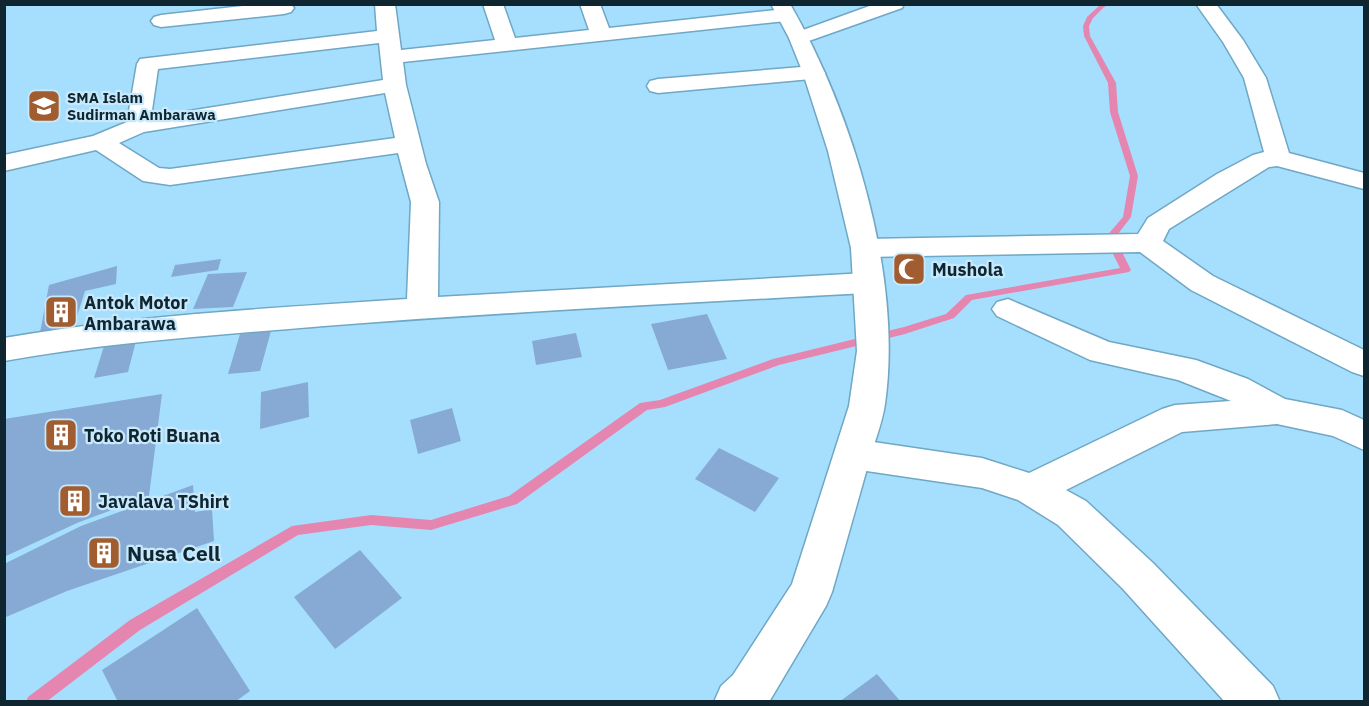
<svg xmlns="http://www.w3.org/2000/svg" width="1369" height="706" font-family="'IBM Plex Sans',sans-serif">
<rect width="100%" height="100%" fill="#a6dffe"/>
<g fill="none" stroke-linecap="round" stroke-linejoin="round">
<path fill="#e486b0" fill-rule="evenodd" d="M1111 4 1104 7 1093 18 1089 26 1090 36 1116 83 1118 112 1138 176 1131 217 1115 238 1131 270 1129 272 972 300 954 318 905 334 779 365 665 407 647 410 517 504 431 530 371 525 298 535 140 630 46 702H26L28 697 130 620 292 526 371 515 431 520 509 496 640 403 660 400 773 359 904 327 946 314 966 295 1120 268 1105 238 1123 217 1130 176 1110 112 1108 83 1084 36 1083 26 1087 17 1100 5Z"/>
</g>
<path fill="#86aad4" d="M221 259 218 270 171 277 175 265Z
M117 266 116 284 85 291 72 332 39 338 49 285Z
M247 272 233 307 193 309 208 274Z
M707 314 727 359 668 370 651 324Z
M271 331 260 371 228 374 240 334Z
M576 333 582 357 536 365 532 341Z
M136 341 128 372 94 378 104 346Z
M308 382 309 417 260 429 261 392Z
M162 394 149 496 77 523 4 557V419Z
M452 408 461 441 418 454 410 420Z
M719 448 779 478 755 512 695 479Z
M193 485 195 512 212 509 214 541 67 591 6 617 4 564 81 526Z
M360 550 402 598 335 649 294 597Z
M197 608 250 691 235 702H118L102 670Z
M877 674 901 702H839Z"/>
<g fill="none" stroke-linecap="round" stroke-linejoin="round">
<defs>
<path id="street" d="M261 4H291L294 8 291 12 284 14 161 27 154 25 151 21 154 17 161 15Z
M375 4H395L401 50 495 40 483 4H503L515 38 589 30 580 4H600L609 28 786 9 793 11 796 15 793 19 786 21 403 62 406 85 426 164 439 202 438 297 866 273 877 276 881 283 877 290 866 293C685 303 504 312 324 326 217 335 110 342 4 361V338C137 315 272 308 407 299L411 202 398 153 170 185 143 181 96 150 4 171V155L93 136 127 122 137 64 140 59 377 31ZM379 43 383 80 151 117 158 69ZM385 93 395 138 170 169 159 168 119 143 144 132Z
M875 4H904L902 8 806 42 799 44 792 42 789 38 792 34Z
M1196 4H1216L1243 40 1266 78 1289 153 1364 173V189L1277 166 1269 167 1169 229 1163 241 1213 276 1364 350V376L1352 372 1191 290 1140 252 865 257 855 254 851 248 855 242 865 239 1138 234 1148 218 1217 174 1253 155 1264 152 1244 78 1223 42Z
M814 66 822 68 825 73 822 78 658 93 650 91 647 86 650 81 658 79Z
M1008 299 1109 342 1196 360 1248 379 1285 399 1342 410 1364 420V450L1333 436 1277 424 1182 432 1066 490 1086 501 1153 563 1273 686 1280 702H1225L1123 589 1058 525 1018 500 982 488 853 469 840 464 835 454 840 444 853 439 982 458 1029 473 1162 409 1175 405 1231 401 1178 380 1090 360 997 316 992 309 997 302Z"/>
<path id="secondary" d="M771 4H790C853 113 903 278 885 404 882 425 873 445 868 465 856 508 844 550 832 592L826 606 769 702H714L721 686 733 675 792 584 849 406 857 351 851 248 828 151 803 73 789 38Z"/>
</defs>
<use href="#street" stroke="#6fa7c4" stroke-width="3"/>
<use href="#secondary" stroke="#6fa7c4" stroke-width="3"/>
<use href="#street" fill="#fff" fill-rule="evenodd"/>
<use href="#secondary" fill="#fff" fill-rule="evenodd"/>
</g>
<defs>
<symbol id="school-square" viewBox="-11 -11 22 22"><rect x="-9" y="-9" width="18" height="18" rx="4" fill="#a15d2f" stroke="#c8e9fc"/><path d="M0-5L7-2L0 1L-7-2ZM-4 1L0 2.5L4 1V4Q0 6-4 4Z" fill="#fff"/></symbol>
<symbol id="mosque-square" viewBox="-11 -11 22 22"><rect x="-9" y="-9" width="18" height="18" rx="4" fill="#a15d2f" stroke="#c8e9fc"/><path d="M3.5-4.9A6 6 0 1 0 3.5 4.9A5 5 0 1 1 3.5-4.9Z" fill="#fff"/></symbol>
<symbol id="building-square" viewBox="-11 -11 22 22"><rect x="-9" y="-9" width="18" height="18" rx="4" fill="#a15d2f" stroke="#c8e9fc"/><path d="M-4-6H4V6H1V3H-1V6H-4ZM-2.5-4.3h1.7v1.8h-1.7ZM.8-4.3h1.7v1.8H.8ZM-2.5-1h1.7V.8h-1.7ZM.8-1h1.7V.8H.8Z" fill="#fff"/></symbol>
</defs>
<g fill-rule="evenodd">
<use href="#school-square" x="25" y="87" width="38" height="38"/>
<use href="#mosque-square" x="890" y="250" width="38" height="38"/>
<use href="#building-square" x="42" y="293" width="38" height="38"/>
<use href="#building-square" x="42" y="416" width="38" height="38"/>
<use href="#building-square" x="56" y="482" width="38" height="38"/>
<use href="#building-square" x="85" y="534" width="38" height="38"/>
</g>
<g text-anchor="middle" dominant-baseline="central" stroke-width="4.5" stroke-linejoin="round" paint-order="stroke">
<g font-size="15" font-weight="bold" fill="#0f2631" stroke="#c8e9fc" text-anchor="start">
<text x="67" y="97">SMA Islam<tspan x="67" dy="17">Sudirman Ambarawa</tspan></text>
</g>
<g font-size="18" font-weight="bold" fill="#0f2631" stroke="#c8e9fc" text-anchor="start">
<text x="932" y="269">Mushola</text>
<text x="84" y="302">Antok Motor<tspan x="84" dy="21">Ambarawa</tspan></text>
<text x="84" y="435">Toko Roti Buana</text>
<text x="98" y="501">Javalava TShirt</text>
</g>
<g font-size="21" font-weight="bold" fill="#0f2631" stroke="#c8e9fc" text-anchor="start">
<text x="127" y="553">Nusa Cell</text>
</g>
</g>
<rect width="1369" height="706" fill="none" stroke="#0f2631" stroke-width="12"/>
</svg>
